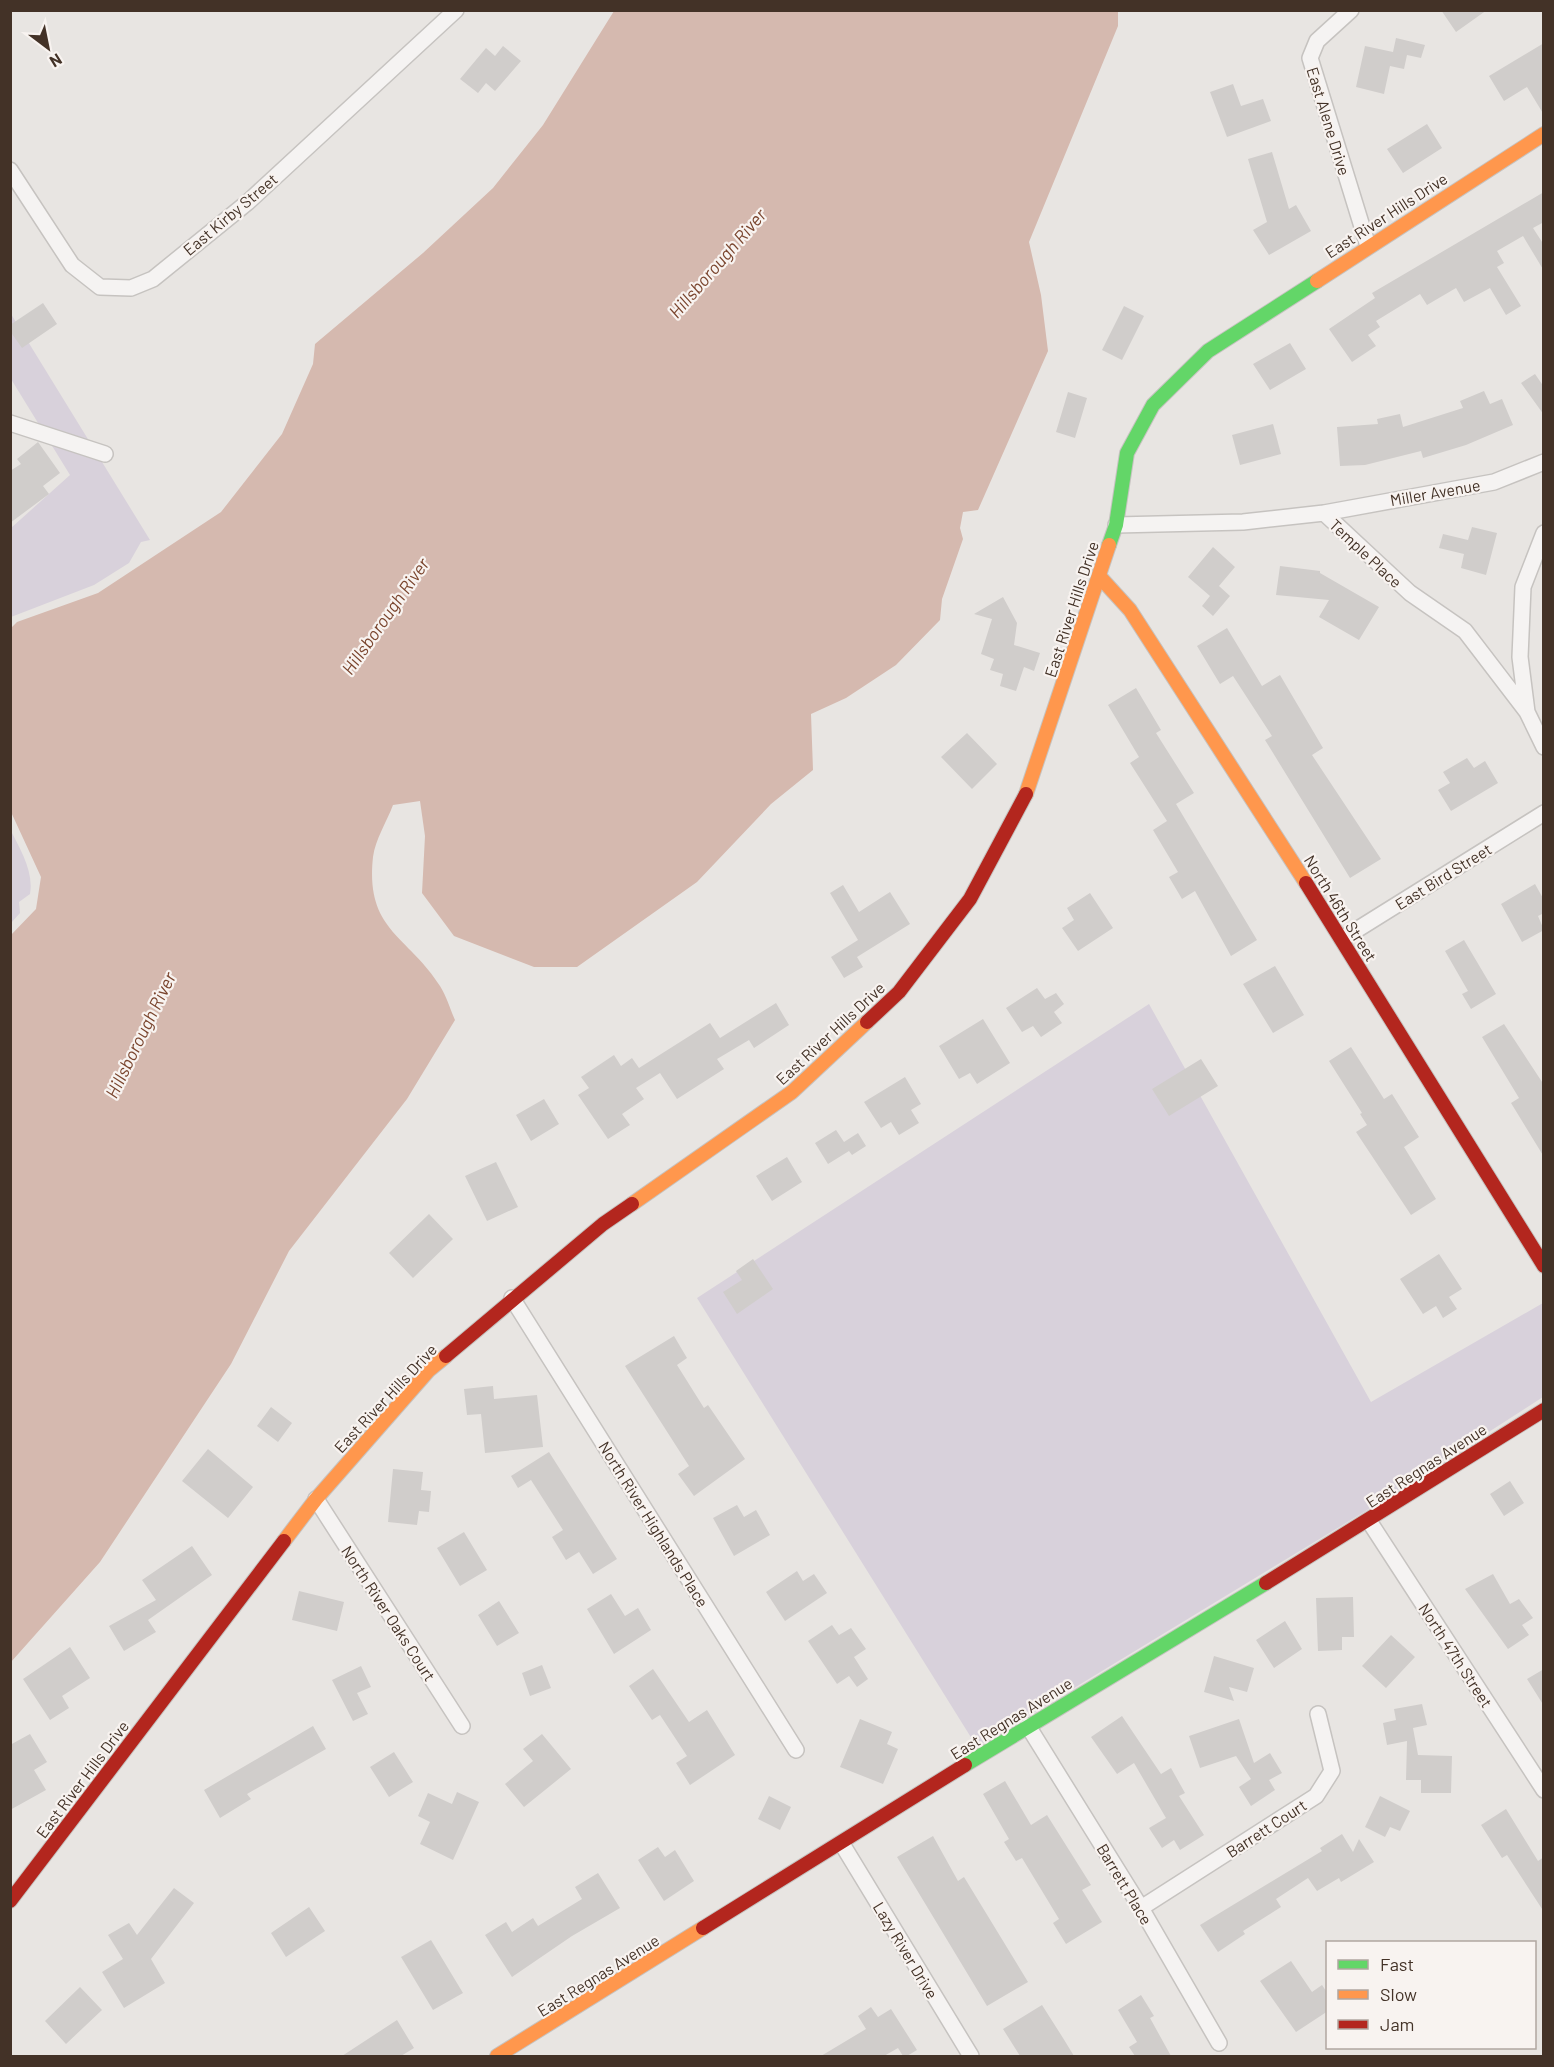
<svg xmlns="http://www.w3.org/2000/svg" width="1554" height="2067" font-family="Barlow,sans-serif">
<rect width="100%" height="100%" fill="#e8e5e2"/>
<path fill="#d8d1db" d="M11 314 150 540 141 542 129 563 94 585 11 617V528L70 475 11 379Z
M10 829C20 849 34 871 30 894L19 902 20 913 11 923Z
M1149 1004 1371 1402 1543 1303V1397L1364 1512 977 1747 697 1298Z"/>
<path fill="#d5b9af" d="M614 11H1118V26L1029 242 1041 295 1048 351 978 510 963 512 960 528 963 539 942 599 940 620 896 665 846 698 811 714 813 770 771 804 697 882 577 967H534L454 936 422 893 425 836 420 801 393 805C387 821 375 840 373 857 365 931 408 935 440 986 447 997 450 1009 455 1020L407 1099 289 1251 231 1364 100 1562 11 1662 10 936 36 909 41 877 11 812V628L17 622 98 593 221 512 282 434 313 364 315 344 423 253 493 188 543 125Z"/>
<path fill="#d0cdcb" d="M1441 10H1487L1456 32Z
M1396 38 1425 45 1421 58 1407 55 1404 69 1390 66 1384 94 1356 87 1365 46 1393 52Z
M1544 43V115L1527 87 1504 101 1489 76Z
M503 46 521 61 495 91 486 83 478 93 460 79 486 48 495 56Z
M1233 84 1241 106 1263 99 1271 121 1227 137 1210 92Z
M1427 124 1442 148 1403 173 1387 149Z
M1272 152 1289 209 1296 205 1311 231 1269 255 1253 230 1267 222 1248 159Z
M1544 192V222L1533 228 1544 245V271L1523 236 1497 251 1504 263 1497 267 1521 306 1506 315 1490 288 1464 302 1456 288 1427 305 1420 294 1376 321 1380 327 1368 335 1376 346 1352 362 1329 329 1375 298 1372 293Z
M43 303 57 324 22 348 10 331V325Z
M1124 306 1144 316 1122 360 1102 350Z
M1290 343 1306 369 1270 390 1253 364Z
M1535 374 1544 387V415L1521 383Z
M1484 391 1490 404 1502 399 1513 425 1466 445 1423 458 1421 451 1365 465 1340 466 1337 427 1378 424 1377 419 1400 414 1403 427 1463 408 1460 401Z
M1068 392 1087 398 1075 438 1056 432Z
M1273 424 1281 454 1240 465 1232 435Z
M38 442 60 473 43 486 49 494 10 523V471L21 464 17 459Z
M1472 527 1497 533 1486 575 1461 568 1464 554 1439 548 1443 534 1468 540Z
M1213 547 1235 567 1219 586 1230 596 1213 616 1202 606 1210 596 1188 577Z
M1280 566 1320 571V573L1379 607 1359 640 1319 617 1329 600 1276 595Z
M1003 597 1017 623 1014 645 1040 653 1034 671 1024 667 1016 691 1000 686 1003 674 990 670 994 659 981 654 992 619 974 614Z
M1227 628 1262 686 1280 675 1323 748 1312 755 1381 859 1350 878 1265 740 1272 736 1233 676 1220 684 1197 646Z
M1136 688 1161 730 1156 733 1194 793 1176 804 1257 940 1231 956 1195 891 1182 899 1169 877 1178 872 1153 830 1167 821 1130 763 1139 757 1108 705Z
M967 733 997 764 972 789 941 757Z
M1467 758 1474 768 1485 761 1498 783 1451 811 1438 790 1450 783 1443 772Z
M1535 884 1544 900V913L1538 916 1544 930 1522 942 1501 904Z
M843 885 859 912 890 892 910 924 857 957 863 967 844 978 831 957 858 940 830 893Z
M1090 893 1113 928 1078 951 1062 928 1074 920 1067 908Z
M1464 940 1496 994 1471 1009 1462 994 1468 991 1445 951Z
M1275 966 1304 1015 1273 1033 1243 984Z
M1037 988 1045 999 1056 993 1064 1004 1054 1012 1062 1023 1041 1037 1033 1026 1022 1032 1006 1008Z
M776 1003 789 1025 754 1048 749 1040 717 1059 724 1069 677 1099 660 1073 636 1088 644 1099 622 1114 630 1125 608 1139 578 1095 589 1088 581 1077 614 1055 621 1066 632 1058 639 1068 710 1023 720 1038Z
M983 1019 1010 1063 977 1084 970 1073 959 1079 939 1046Z
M1504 1024 1544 1085V1157L1511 1103 1519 1098 1482 1037Z
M1351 1047 1384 1099 1392 1094 1419 1137 1404 1147 1436 1199 1411 1215 1356 1132 1367 1125 1360 1114 1362 1113 1329 1061Z
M1201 1059 1218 1086 1169 1116 1152 1089Z
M905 1077 921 1104 911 1110 919 1123 899 1135 891 1122 881 1128 864 1102Z
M544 1099 559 1124 531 1141 516 1115Z
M836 1130 844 1142 858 1133 866 1146 852 1155 849 1151 828 1164 815 1143Z
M787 1157 802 1182 772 1201 756 1176Z
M496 1162 518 1207 487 1221 465 1176Z
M429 1214 453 1239 413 1278 389 1253Z
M1439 1254 1462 1289 1449 1297 1457 1309 1443 1318 1436 1306 1423 1314 1400 1279Z
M753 1259 773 1289 737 1314 723 1292 742 1280 736 1271Z
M674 1336 687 1358 677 1365 704 1408 708 1405 745 1459 694 1496 678 1474 689 1466 625 1366Z
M493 1386 494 1399 537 1395 543 1447 485 1453 481 1414 467 1415 464 1389Z
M271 1407 292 1423 278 1442 257 1426Z
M208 1449 253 1487 228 1518 182 1481Z
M549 1452 617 1559 593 1574 579 1552 566 1560 552 1537 563 1530 531 1480 518 1488 511 1476Z
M393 1469 423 1472 421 1490 431 1491 429 1512 419 1511 417 1525 388 1522Z
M1510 1481 1524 1503 1504 1516 1490 1494Z
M737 1505 744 1517 756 1510 770 1535 734 1556 713 1518Z
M464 1532 487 1570 460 1586 437 1548Z
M192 1546 212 1575 148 1620 156 1632 124 1651 109 1626 156 1600 142 1580Z
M797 1571 803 1581 814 1574 827 1593 785 1621 766 1592Z
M1493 1574 1510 1604 1519 1599 1533 1618 1522 1625 1529 1635 1508 1649 1465 1589Z
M299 1591 344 1602 337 1631 292 1620Z
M611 1594 625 1616 638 1608 651 1630 614 1654 587 1609Z
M1353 1597 1354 1637H1342V1650L1318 1651 1316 1598Z
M499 1601 519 1633 497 1646 478 1615Z
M1285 1621 1302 1649 1274 1668 1256 1640Z
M832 1625 839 1635 851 1628 866 1649 854 1657 868 1679 857 1687 849 1676 837 1684 808 1641Z
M1391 1635 1415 1657 1386 1688 1362 1666Z
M70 1647 90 1678 62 1696 69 1708 50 1720 23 1679Z
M1214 1656 1254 1668 1247 1692 1229 1687 1234 1701 1204 1692Z
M542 1665 551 1688 530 1696 522 1673Z
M361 1666 371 1687 357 1693 368 1714 353 1721 332 1680Z
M653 1669 689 1722 707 1710 735 1755 690 1785 676 1763 687 1756 660 1715 652 1720 629 1686Z
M1544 1669V1706L1527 1679Z
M1422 1704 1427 1725 1413 1728 1418 1755 1452 1756 1451 1793H1421V1780H1406L1407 1741 1387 1745 1383 1723 1396 1720 1394 1709Z
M1122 1716 1161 1774 1171 1768 1185 1793 1179 1796 1204 1835 1180 1850 1174 1840 1162 1848 1149 1828 1166 1818 1134 1763 1117 1774 1091 1737Z
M860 1719 892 1732 887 1744 898 1749 883 1784 840 1767Z
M1239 1719 1254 1763 1270 1753 1282 1773 1269 1780 1275 1790 1251 1806 1239 1787 1251 1779 1236 1756 1200 1768 1189 1736Z
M313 1726 326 1749 247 1794 251 1799 220 1818 204 1790Z
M30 1734 47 1762 34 1770 46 1790 10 1810V1745Z
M542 1734 571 1769 524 1807 505 1784 533 1761 523 1749Z
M394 1752 413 1782 389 1797 370 1767Z
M1005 1781 1031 1825 1047 1815 1091 1885 1082 1890 1102 1922 1066 1944 1053 1923 1059 1919 1022 1858 1016 1861 1004 1842 1009 1839 983 1794Z
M457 1792 479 1802 453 1860 420 1844 430 1822 418 1816 428 1793 452 1804Z
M769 1796 791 1807 780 1830 758 1819Z
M1380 1796 1410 1811 1400 1831 1390 1827 1385 1837 1365 1827Z
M1506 1809 1538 1861 1544 1857V1912L1507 1855 1502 1858 1481 1825Z
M1342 1834 1353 1852 1359 1839 1374 1862 1341 1882 1339 1878 1317 1891 1308 1878 1276 1899 1281 1907 1243 1931 1245 1934 1218 1952 1200 1925 1322 1851 1320 1848Z
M933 1836 958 1881 964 1877 1028 1982 987 2006 897 1857Z
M658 1847 665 1857 675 1850 694 1881 664 1901 638 1860Z
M598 1873 620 1908 572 1936 512 1977 485 1935 506 1922 512 1932 533 1918 538 1926 582 1899 575 1887Z
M174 1888 194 1903 151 1959 165 1983 124 2008 102 1972 123 1959 108 1935 129 1923 137 1935Z
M309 1907 325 1931 286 1957 271 1933Z
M431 1940 463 1993 433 2010 401 1957Z
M1291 1961 1312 1992 1322 1985 1328 1994V2011L1296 2032 1260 1981Z
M80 1987 102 2010 66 2044 45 2021Z
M1141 1995 1154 2016 1150 2018 1171 2056H1135L1129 2047 1137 2042 1118 2010Z
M1042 2005 1063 2038 1074 2056H1020L1003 2029Z
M871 2007 878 2017 891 2009 917 2050 907 2056H903L898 2048 884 2056H821L866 2029 858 2016Z
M397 2020 414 2048 401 2056H342Z"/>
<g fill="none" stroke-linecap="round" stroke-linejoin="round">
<defs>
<path id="street" d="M1351 10 1317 41 1310 58 1368 246
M10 170 72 265 100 287 131 288 153 279 248 202 456 10
M10 423 105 454
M1324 513 1494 482 1544 462
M1116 525 1243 522 1324 513 1410 593 1465 631 1527 712 1544 747
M1527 712 1520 657 1523 587 1544 533
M1342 939 1544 813
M512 1298 796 1750
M316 1499 462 1726
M1369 1521 1544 1790
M1028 1726 1141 1908 1219 2043
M842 1844 971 2056
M1141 1908 1316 1796 1332 1771 1318 1714"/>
<path id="fast" d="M1109 545 1116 525 1127 453 1153 405 1208 351 1317 281
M965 1765 1266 1583"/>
<path id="slow" d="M1317 281 1544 134
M1099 576 1130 610 1306 883
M1026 794 1109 545
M632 1204 792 1092 867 1022
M284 1541 316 1499 429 1370 446 1356
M497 2056 703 1928"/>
<path id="jam" d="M1306 883 1544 1266
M867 1022 899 992 970 899 1026 794
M446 1356 603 1224 632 1204
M1266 1583 1544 1410
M10 1901 284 1541
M703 1928 965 1765"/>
</defs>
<use href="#street" stroke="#c6c3c0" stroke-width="18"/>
<use href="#fast" stroke="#c6c3c0" stroke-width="16"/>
<use href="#slow" stroke="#c6c3c0" stroke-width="16"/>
<use href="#jam" stroke="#c6c3c0" stroke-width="16"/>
<use href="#street" stroke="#f5f3f2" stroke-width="15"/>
<use href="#fast" stroke="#63d668" stroke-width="14"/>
<use href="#slow" stroke="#ff974d" stroke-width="14"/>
<use href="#jam" stroke="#b3261e" stroke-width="14"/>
</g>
<g text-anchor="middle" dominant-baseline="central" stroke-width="4.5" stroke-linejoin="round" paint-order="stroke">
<g font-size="16" fill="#433227" stroke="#f8f3f0">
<text transform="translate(1329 121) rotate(73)">East Alene Drive</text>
<text transform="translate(230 214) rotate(-40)">East Kirby Street</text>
<text transform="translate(1386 215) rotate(-33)">East River Hills Drive</text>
<text transform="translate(1435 492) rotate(-10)">Miller Avenue</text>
<text transform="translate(1366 553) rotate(43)">Temple Place</text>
<text transform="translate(1071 609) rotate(-72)">East River Hills Drive</text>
<text transform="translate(1443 876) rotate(-32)">East Bird Street</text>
<text transform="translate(1341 908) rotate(58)">North 46th Street</text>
<text transform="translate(830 1033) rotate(-43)">East River Hills Drive</text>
<text transform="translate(385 1398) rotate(-47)">East River Hills Drive</text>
<text transform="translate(1426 1465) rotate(-33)">East Regnas Avenue</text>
<text transform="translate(654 1524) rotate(58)">North River Highlands Place</text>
<text transform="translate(389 1613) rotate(57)">North River Oaks Court</text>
<text transform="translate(1456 1655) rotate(57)">North 47th Street</text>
<text transform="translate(1011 1718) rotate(-32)">East Regnas Avenue</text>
<text transform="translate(82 1779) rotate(-53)">East River Hills Drive</text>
<text transform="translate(1266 1828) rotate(-33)">Barrett Court</text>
<text transform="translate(1125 1884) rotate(59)">Barrett Place</text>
<text transform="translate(906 1950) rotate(59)">Lazy River Drive</text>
<text transform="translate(598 1975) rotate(-32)">East Regnas Avenue</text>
</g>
<g font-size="18" font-style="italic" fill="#7a452e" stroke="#f8f3f0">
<text transform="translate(717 263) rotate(-49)">Hillsborough River</text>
<text transform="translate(385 616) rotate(-55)">Hillsborough River</text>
<text transform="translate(140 1035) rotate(-64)">Hillsborough River</text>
</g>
</g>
<rect width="1554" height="2067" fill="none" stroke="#433227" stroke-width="24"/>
<rect x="1326" y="1941" width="210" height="108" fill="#f8f3f0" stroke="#b0a6a0" stroke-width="1.5"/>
<rect x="1338" y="1960" width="30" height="9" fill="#63d668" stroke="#b0a6a0" stroke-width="1.5"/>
<text x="1380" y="1971" font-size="18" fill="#433227">Fast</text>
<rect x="1338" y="1990" width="30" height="9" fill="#ff974d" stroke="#b0a6a0" stroke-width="1.5"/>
<text x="1380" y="2001" font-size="18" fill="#433227">Slow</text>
<rect x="1338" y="2020" width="30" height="9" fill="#b3261e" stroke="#b0a6a0" stroke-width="1.5"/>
<text x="1380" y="2031" font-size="18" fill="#433227">Jam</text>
<g transform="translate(48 48) rotate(148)" stroke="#f8f3f0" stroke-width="4.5" paint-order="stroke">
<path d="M0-4.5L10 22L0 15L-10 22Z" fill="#433227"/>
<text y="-9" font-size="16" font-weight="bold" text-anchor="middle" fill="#433227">N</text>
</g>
</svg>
